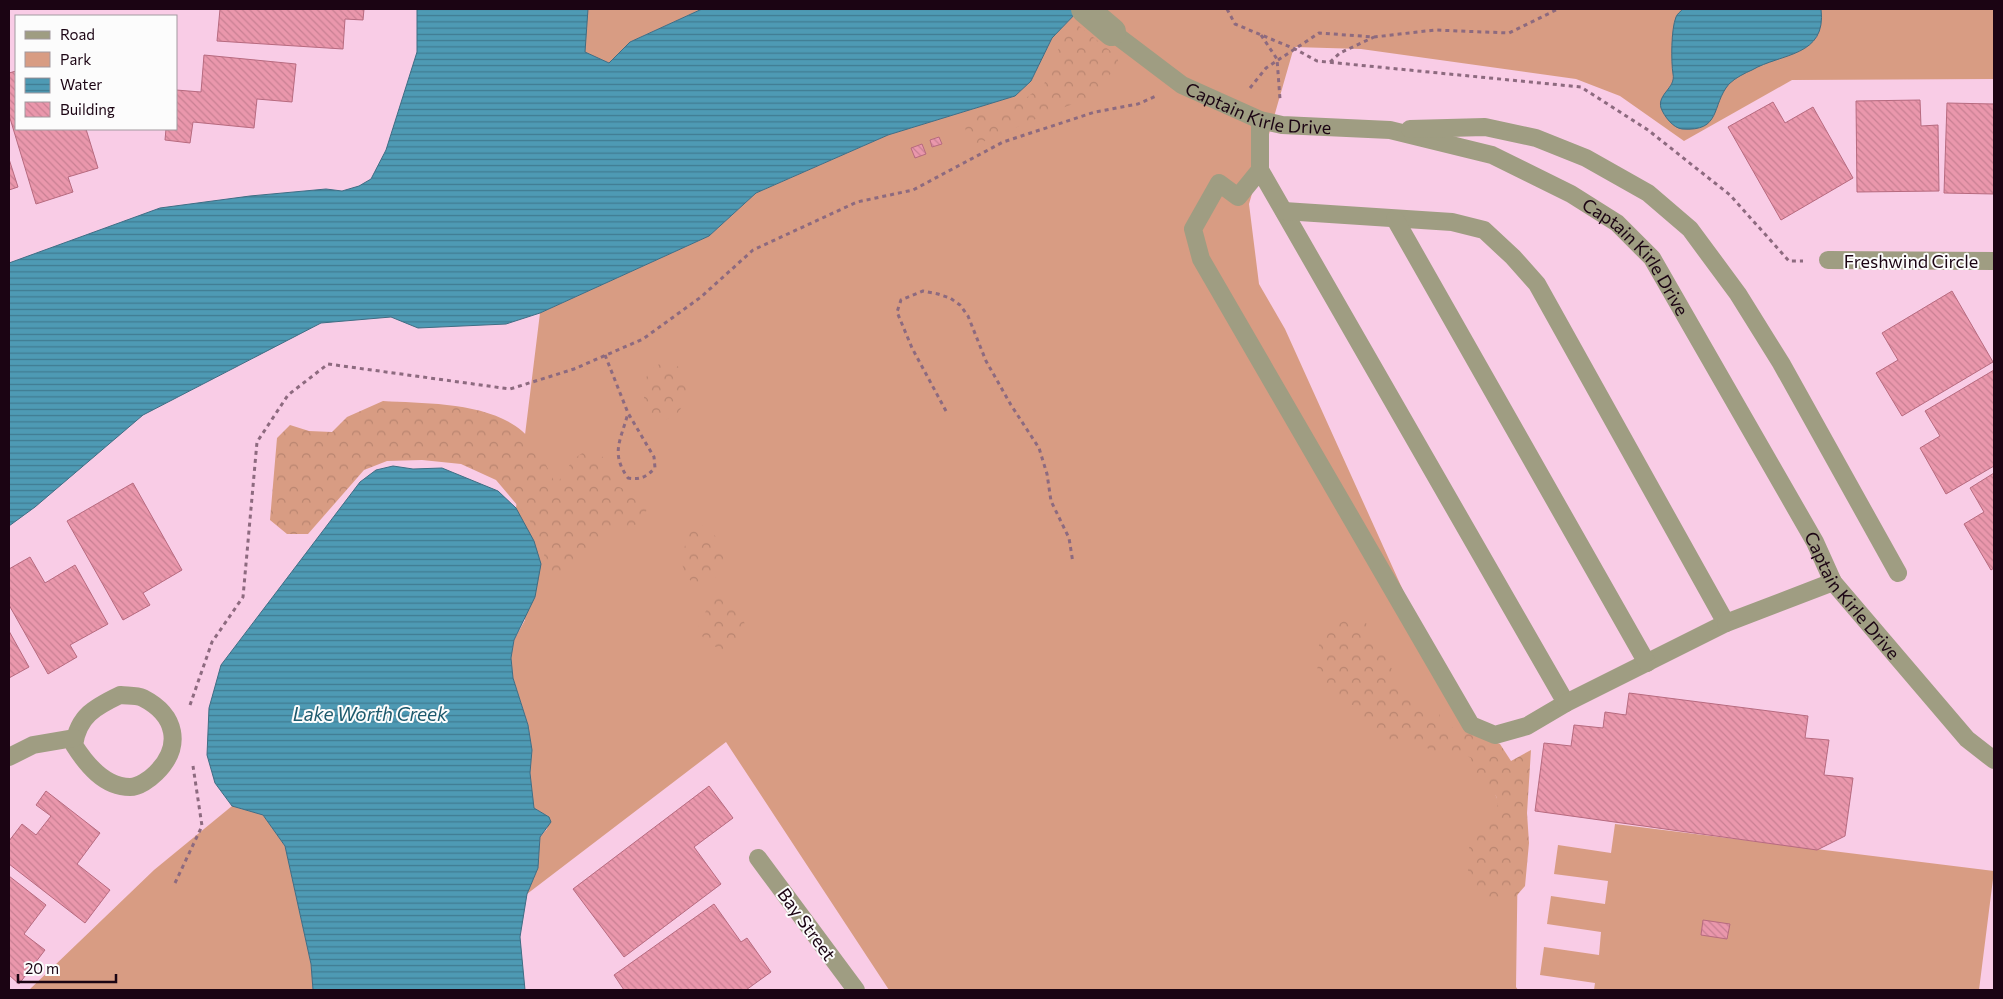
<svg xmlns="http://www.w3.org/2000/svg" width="2003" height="999" font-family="Commissioner,sans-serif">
<defs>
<pattern id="forest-crowns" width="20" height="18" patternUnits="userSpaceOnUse" patternTransform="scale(1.25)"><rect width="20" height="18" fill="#d89c83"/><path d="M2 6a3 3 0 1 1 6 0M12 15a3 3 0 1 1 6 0" fill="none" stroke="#b98570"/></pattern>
<pattern id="water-rules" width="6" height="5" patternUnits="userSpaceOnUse" patternTransform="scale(1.25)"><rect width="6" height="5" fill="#4e9ab4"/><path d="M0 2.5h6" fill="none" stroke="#407b91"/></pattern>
<pattern id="building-back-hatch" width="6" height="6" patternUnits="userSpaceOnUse" patternTransform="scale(1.25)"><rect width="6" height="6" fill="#ea97ac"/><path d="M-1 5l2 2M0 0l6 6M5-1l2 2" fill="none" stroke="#c88093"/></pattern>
</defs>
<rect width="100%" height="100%" fill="#f9cce6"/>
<path fill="#d89c83" d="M588 9H702L630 42 609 63 584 52Z
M1080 9H1994V79L1792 80 1684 141 1620 96 1576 79 1361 49 1294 47 1249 204 1259 284 1285 329 1518 845 1516 987 1518 990H889L726 742 527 894 538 868 540 837 547 829 549 817 534 808 530 773 532 750 528 725 513 678 511 658 514 640 525 620 516 508 540 313 709 236 756 193 888 135 1015 96 1031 81 1052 38Z
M232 806 263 815 285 846 311 964 313 990H29L154 870Z
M1615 824 1994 871 1979 990H1594L1595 983 1540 975 1544 947 1599 955 1601 932 1547 924 1551 896 1605 904 1608 881 1554 874 1558 845 1611 853Z"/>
<path fill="url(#forest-crowns)" d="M1074 22 1118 57V63L1095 96 1054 111 971 147 962 118 993 111 1026 98 1043 85 1057 65 1058 50Z
M669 362C672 364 678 366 680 368 697 388 679 437 646 413 642 390 641 365 669 362Z
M383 401C430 404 504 401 534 444 543 457 549 471 556 485 568 469 574 451 596 449L605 460 616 486C631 491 639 495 647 508 642 530 628 524 612 533 593 545 575 563 559 578L549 579 545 572 544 552 529 519 496 480 461 464 422 460 387 461 364 470 308 534H287L270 520 277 438 290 425 309 431 332 432 347 417Z
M699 524C717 532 735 556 718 575 715 579 710 582 706 585 671 583 683 547 692 526Z
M720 596C741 598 739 610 746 627L739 643 721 650 704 640 698 626 709 605Z
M1352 616 1366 623 1415 710H1440V725L1467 731 1500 744 1511 761 1531 750 1527 813 1529 843 1525 886 1511 902H1493L1472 890C1467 873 1465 853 1473 836 1478 825 1491 815 1498 805L1496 796C1477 783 1472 783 1471 758L1465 755C1445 760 1424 747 1408 737L1390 740 1363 723 1359 711 1353 705 1342 706 1325 694 1317 675 1319 645 1322 634Z"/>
<path fill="url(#water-rules)" stroke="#3f6d84" d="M417 9H588L585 52 609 63 630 42 702 9H1080L1052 38 1031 81 1015 96 888 135 756 193 709 236 540 313 506 324 418 328 391 317 321 323 143 415 35 507 9 526V263L160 208 250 196 326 189 342 191 359 186 371 179 386 150 417 52Z
M1683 9H1821C1827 57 1781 53 1752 70 1745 73 1735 78 1729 84 1711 105 1722 132 1682 129 1673 128 1664 116 1661 108 1657 94 1676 88 1673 74 1671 62 1671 29 1676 17 1677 14 1681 11 1683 9Z
M393 466 413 469 442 468 498 491 516 508 534 541 541 564 535 597 514 640 511 658 513 678 528 725 532 750 530 773 534 808 549 817 551 822 540 837 538 868 527 894 520 937 525 990H313L311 964 285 846 263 815 232 806 215 783 207 755 209 708 221 665 360 482 376 470Z"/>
<path fill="url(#building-back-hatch)" stroke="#b76a7f" d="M220 9H364L363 20 345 19 343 49 217 41Z
M204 55 296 64 292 102 257 99 254 128 193 122 190 143 165 140 166 129H176V90L201 92Z
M16 71V129H86L98 168 68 177 73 192 36 204 9 115V73Z
M1920 100 1921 126 1938 125 1939 191 1857 192 1856 101Z
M1773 102 1785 123 1813 107 1853 178 1781 220 1728 127Z
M1947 103 1994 104V194L1944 193Z
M939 137 942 144 932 147 930 140Z
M922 144 926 154 915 158 911 148Z
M9 159 18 187 9 190Z
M1952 291 1993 362 1902 416 1876 373 1898 360 1882 333Z
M1994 370V466L1946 494 1920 448 1940 436 1925 411Z
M1994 473V568L1991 570 1964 524 1984 512 1970 488Z
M133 483 182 570 143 593 150 605 123 620 67 521Z
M30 557 45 583 75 565 108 624 70 645 77 657 48 674 9 605V569Z
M9 631 29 667 9 678Z
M1629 693 1808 716 1805 738 1829 740 1824 775 1853 778 1845 836 1817 850 1535 811 1544 743 1571 746 1574 725 1603 728 1605 712 1626 715Z
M709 786 733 818 694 847 721 884 624 957 573 889Z
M46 791 100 833 77 864 110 890 85 923 9 864V841L22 824 36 835 51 816 36 805Z
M9 876 46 905 24 934 45 950 19 984 9 975Z
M714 904 741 942 747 938 771 972 746 990H624L614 975Z
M1703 920 1730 924 1727 939 1701 935Z"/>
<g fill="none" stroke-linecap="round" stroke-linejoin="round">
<path stroke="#8d6a7f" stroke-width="3" stroke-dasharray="4 4" stroke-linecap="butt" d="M1227 9 1235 24 1295 49 1317 61 1581 87 1648 130 1730 195 1789 261H1803
M1261 35 1277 59 1280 99
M1330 62 1340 53 1374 37
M1250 88 1266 68 1319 33 1374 37 1435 30 1509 33 1558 9
M605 355 628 413 654 457 655 468C646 477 641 480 628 478 610 453 621 440 628 413
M946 411 912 348 897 312 901 300 923 291 938 294 950 298 960 305 968 316 986 361 1011 405 1039 448 1047 474 1051 501 1069 538 1073 563
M190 705 212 642 243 597 257 442 288 395 328 364 510 389 574 369 643 339 701 297 753 250 857 202 913 190 1003 142 1095 112 1138 104 1156 96
M175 883 202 826 193 766"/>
<g stroke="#9f9d82" stroke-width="18">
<path id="s1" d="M1112 32 1182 85 1260 120 1282 125 1390 130 1492 155 1571 194 1617 223 1652 258 1815 542 1833 582 1967 739 1994 760"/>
<path d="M1260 120V170L1566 703 1527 726 1495 735 1471 725 1201 259 1193 229 1219 183 1238 197 1260 170"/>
<path d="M1410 129 1485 127 1536 138 1586 158 1648 193 1690 229 1738 294 1781 363 1898 573"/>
<path d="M1284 211 1452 222 1484 230 1513 257 1537 284 1726 623 1566 703"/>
<path d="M1395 219 1647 663"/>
<path d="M1828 260 1994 261"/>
<path d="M1726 623 1833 582"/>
<path d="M120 695C127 696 136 695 143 698 176 715 183 746 156 773 150 779 139 787 130 787 104 787 86 764 74 745 78 716 95 707 120 695Z"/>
<path d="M9 757 33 745 74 738"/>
<path d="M758 858 856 990"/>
</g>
<path stroke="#9f9d82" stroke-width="28" d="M1085 9 1112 32"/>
</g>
<g text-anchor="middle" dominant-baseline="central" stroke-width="4" stroke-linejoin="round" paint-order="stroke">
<g font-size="18" fill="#1b0413" stroke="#fcfcfc">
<text stroke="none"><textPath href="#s1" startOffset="169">Captain Kirle Drive</textPath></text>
<text stroke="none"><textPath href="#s1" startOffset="589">Captain Kirle Drive</textPath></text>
<text x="1911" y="261">Freshwind Circle</text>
<text stroke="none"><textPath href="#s1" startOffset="994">Captain Kirle Drive</textPath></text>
<text transform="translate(807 924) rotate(54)">Bay Street</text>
</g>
<g font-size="19" font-style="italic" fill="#1d5a6d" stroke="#fcfcfc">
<text x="370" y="713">Lake Worth Creek</text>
</g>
</g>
<rect width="2003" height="999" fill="none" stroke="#1b0413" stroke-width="20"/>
<rect x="15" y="15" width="162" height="115" fill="#fcfcfc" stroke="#a2999f"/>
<rect x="25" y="31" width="25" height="8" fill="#9f9d82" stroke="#a2999f"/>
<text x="60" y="40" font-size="15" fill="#1b0413">Road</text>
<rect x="25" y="52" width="25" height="15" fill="#d89c83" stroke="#a2999f"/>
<text x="60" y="65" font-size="15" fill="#1b0413">Park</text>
<rect x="25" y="78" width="25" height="15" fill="url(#water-rules)" stroke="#a2999f"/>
<text x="60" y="90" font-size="15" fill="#1b0413">Water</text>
<rect x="25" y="102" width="25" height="15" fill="url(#building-back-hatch)" stroke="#a2999f"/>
<text x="60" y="115" font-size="15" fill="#1b0413">Building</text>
<path d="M18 974v8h98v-8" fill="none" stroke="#1b0413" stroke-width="2.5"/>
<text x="25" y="974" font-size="15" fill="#1b0413" stroke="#fcfcfc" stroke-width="4" paint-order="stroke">20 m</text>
</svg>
